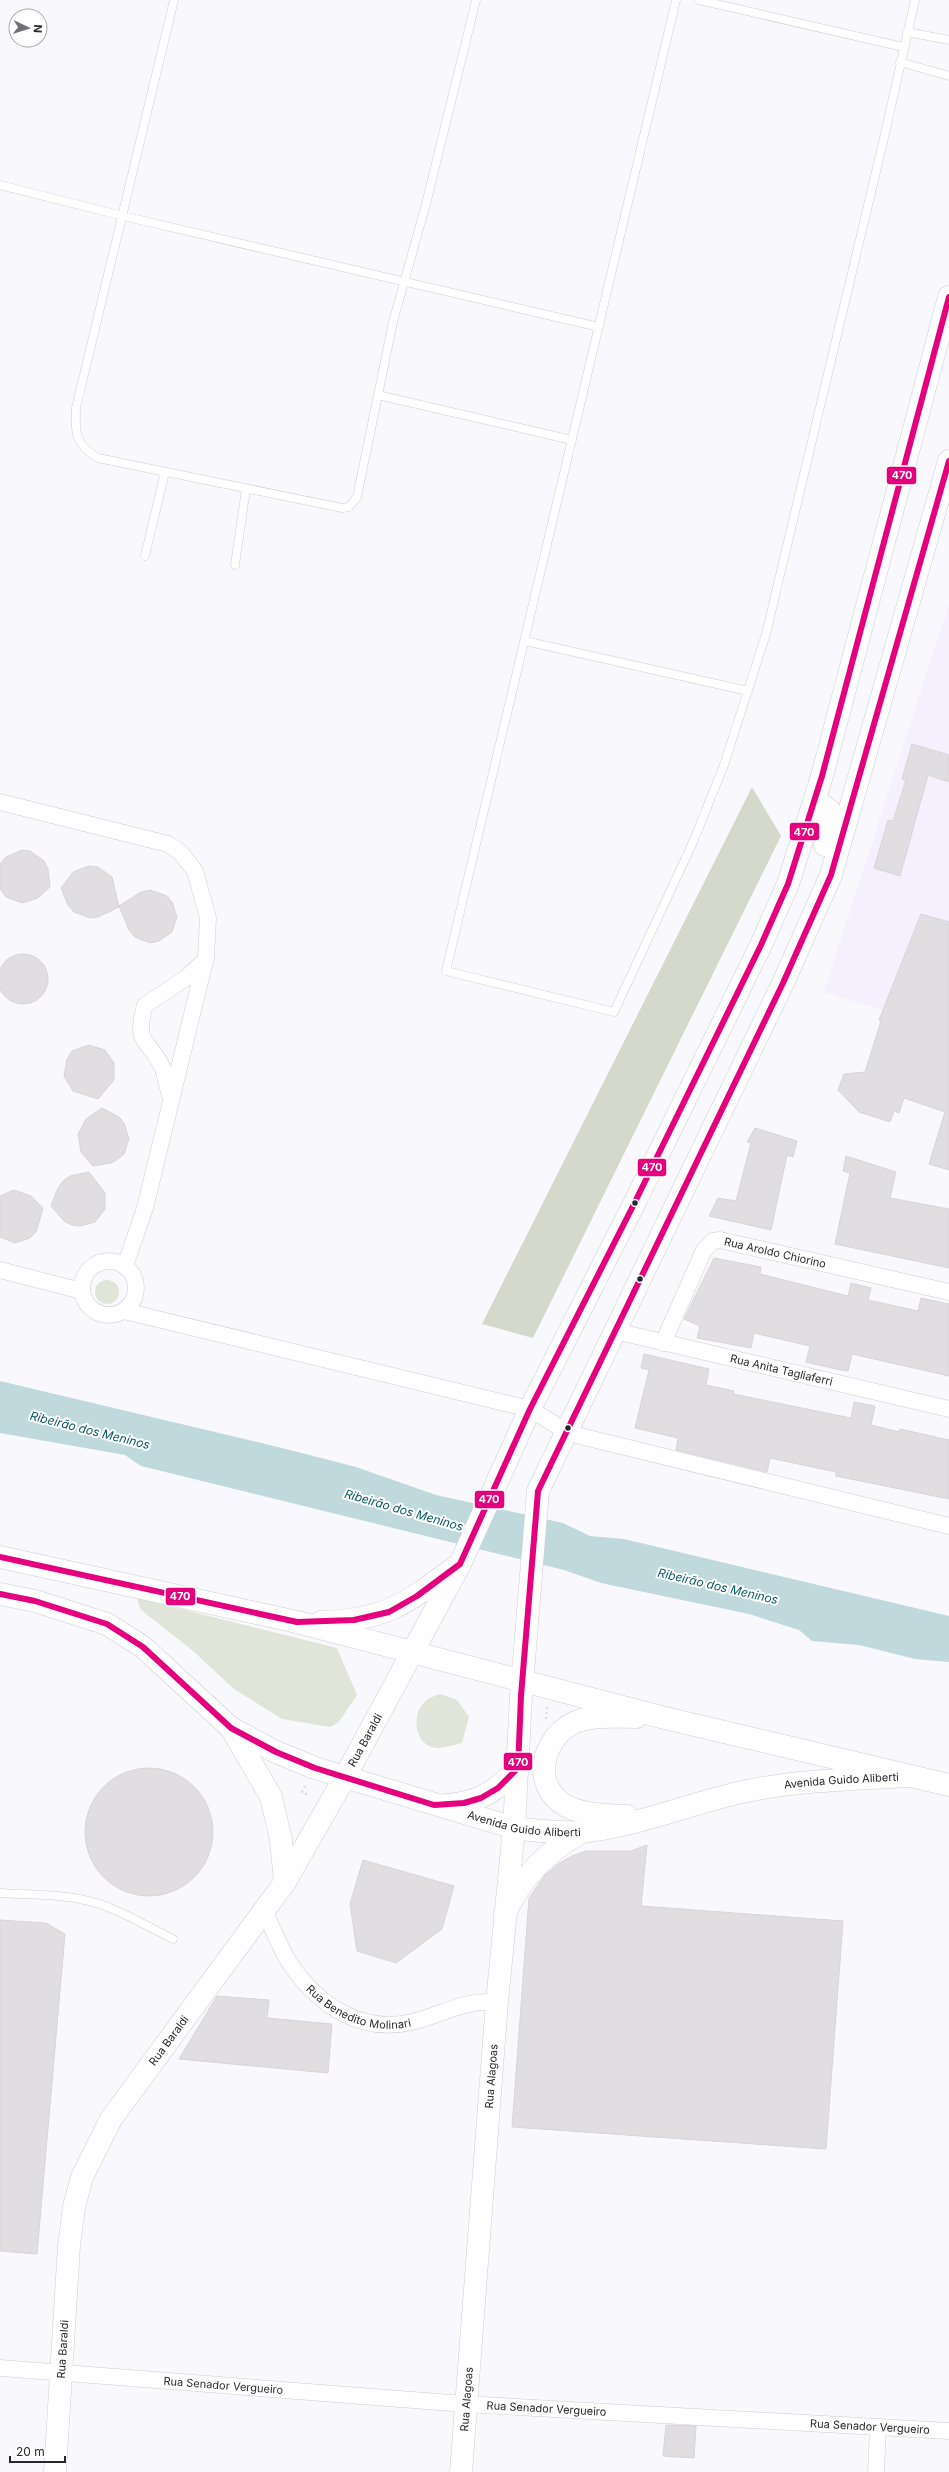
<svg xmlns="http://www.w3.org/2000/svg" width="949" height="2472" font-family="Inter,sans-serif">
<rect width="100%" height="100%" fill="#f9f8fc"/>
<path fill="#f6effd" d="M949 604V1031L824 992Z"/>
<path fill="#e1e5d9" d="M95 1292a12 12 0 1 1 24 0a12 12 0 1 1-24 0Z
M137 1598 337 1648 357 1695 339 1722 330 1727 282 1719 234 1689 193 1651 140 1609Z
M440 1694 457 1700 469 1717 462 1743C452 1745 439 1751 429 1746 412 1737 413 1709 428 1699 432 1697 436 1695 440 1694Z"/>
<path fill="#d5d9cb" d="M752 787 781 836 533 1338 482 1324Z"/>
<path fill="#bfd9dd" d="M0 1381 282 1448 356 1467 436 1495 563 1523 590 1536 624 1539 949 1616V1662L915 1659 859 1645 812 1641 799 1630 749 1614 601 1583 564 1570 141 1466 125 1455 0 1433Z"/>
<path fill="#e0dee1" stroke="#d6d5d8" d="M912 744 949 755V782L928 775 900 876 874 868 888 820 893 821 906 780 902 779Z
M22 850 30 851 44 861 48 869 50 887 38 898 22 903 6 897 0 889V864L6 857Z
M89 866 98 867 112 877 119 907 98 917 90 918 74 912 68 905 61 888 73 872Z
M150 890 167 896 172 902 177 917 172 932 159 941 150 943 135 937 129 930 119 906 141 892Z
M921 914 949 922V1170L929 1164 945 1112 904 1098 899 1113 894 1111 890 1122 859 1112 838 1090 844 1074 865 1072 881 1021 879 1020Z
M-2 979a25 25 0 1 1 50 0a25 25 0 1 1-50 0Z
M89 1045 105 1050 114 1063V1080L98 1099 73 1091 64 1076 67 1059 72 1051Z
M102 1108 119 1117 124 1123 129 1139 124 1154 118 1159 111 1163 93 1166 81 1152 78 1134 86 1119Z
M755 1128 797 1141 793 1157 787 1155 771 1230 709 1216 718 1198 736 1201 751 1143 747 1142Z
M846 1156 896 1172 890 1198 949 1209V1268L835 1244 850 1173 843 1171Z
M89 1172 105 1193V1209L95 1222 80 1226 72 1225 64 1221 51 1206 58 1188 63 1181 70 1176Z
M14 1190 31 1196 43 1208 36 1232 30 1238 15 1243 0 1237V1196Z
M714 1258 761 1267 760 1274 848 1296 851 1283 871 1288 868 1300 918 1311 921 1298 949 1304V1376L852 1354 848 1371 836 1369 806 1362 810 1346 754 1333 751 1348 697 1338 700 1326 684 1319Z
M644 1354 709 1369 706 1385 734 1391 733 1394 851 1418 854 1402 875 1406 871 1425 899 1432 900 1429 949 1440V1499L836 1476V1472L770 1458 767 1472 676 1450 678 1438 635 1428 649 1370 641 1368Z
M85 1832a64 64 0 1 1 128 0a64 64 0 1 1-128 0Z
M647 1845 641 1906 843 1921 826 2149 512 2127 529 1898 545 1875 558 1864 572 1856 586 1851H631Z
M363 1860 454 1886 442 1929 396 1963 357 1951 350 1904Z
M0 1920 46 1923 65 1934 37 2254 0 2251Z
M217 1996 269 2000 267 2018 332 2024 328 2073 179 2059Z
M666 2425 696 2426 694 2458 663 2456Z"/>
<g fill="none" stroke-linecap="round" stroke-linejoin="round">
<defs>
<path id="lane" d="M174 0 76 408C75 434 75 444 98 458L342 508 349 507 357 497 393 322 426 204 476 0
M676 0 446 971 614 1012 694 840 724 765 766 634 884 138 915 0
M699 0 903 47
M907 32 949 40
M900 62 949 76
M0 185 123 216 599 327
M378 395 572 440
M145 556 165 472
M235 565 246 489
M525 641 748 691
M0 1893C27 1895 54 1894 80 1899 113 1905 144 1925 173 1939"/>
<g id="street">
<path d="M0 802 168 844 180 852 195 871 208 918 206 957 145 1208 125 1266"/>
<path d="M171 1099C168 1089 166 1079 163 1069 150 1038 133 1047 145 1005L186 978 206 959"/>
<circle cx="109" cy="1288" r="27"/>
<path d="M0 1270 82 1291"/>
<path d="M124 1311 530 1409 567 1432 584 1437 949 1526"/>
<path id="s1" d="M615 1331 949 1409"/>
<path id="s2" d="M663 1343 704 1250 713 1241 720 1240 949 1292"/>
<path id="s3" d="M264 1911C273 1928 280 1949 291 1965 319 2006 362 2034 412 2022 445 2014 461 2000 497 2002"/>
<path id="s4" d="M0 2368 465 2404 949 2431"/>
<path d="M876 2472 878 2427"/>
</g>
<g id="secondary">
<path id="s5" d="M55 2472 69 2246 74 2207 82 2177 111 2119 285 1882 345 1777"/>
<path id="s6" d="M461 2472 497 2002 514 1828"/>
</g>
<g id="primary">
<path d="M812 809 822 805 830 811 831 820 825 845"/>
<path d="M0 1557 297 1622 665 1718 949 1785"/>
<path id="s7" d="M0 1594 35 1601 107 1624 143 1647 231 1728 276 1752 315 1768 514 1828C536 1831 557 1833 580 1832 637 1827 692 1802 747 1791 800 1780 856 1779 910 1776"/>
<path d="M321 1622C383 1621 406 1604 454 1568"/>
<path d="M233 1731 271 1797 281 1840 285 1882"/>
<path id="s8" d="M345 1777 460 1564 530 1409 633 1206 761 945 788 884 822 776 949 297"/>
<path d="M445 1805C477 1804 497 1791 518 1768"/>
<path d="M627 1816C607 1815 584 1815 566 1806 529 1785 543 1734 578 1721 596 1715 618 1717 636 1717"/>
<path d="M514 1828 521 1696 538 1491 783 983 831 875 949 461"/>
<path d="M505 1914C521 1877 547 1851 582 1832"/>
</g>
</defs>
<use href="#lane" stroke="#cecdd1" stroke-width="9"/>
<use href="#street" stroke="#cecdd1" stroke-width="17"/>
<use href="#secondary" stroke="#cecdd1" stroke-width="23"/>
<use href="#primary" stroke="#cecdd1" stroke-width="23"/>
<path stroke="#ddd" stroke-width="2.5" stroke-dasharray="2 3" stroke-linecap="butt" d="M546 1719 547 1706
M305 1786 302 1792 309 1795"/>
<use href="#lane" stroke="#fefeff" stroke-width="8"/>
<use href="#street" stroke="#fefeff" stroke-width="16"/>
<use href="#secondary" stroke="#fefeff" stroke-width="22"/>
<use href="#primary" stroke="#fefeff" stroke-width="22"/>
<defs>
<path id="bus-1" d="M0 1557 297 1622 354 1620 389 1612 417 1596 460 1564 530 1409 633 1206 761 945 788 884 822 776 949 297
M0 1594 35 1601 107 1624 143 1647 231 1728 276 1752 315 1768 434 1805 464 1803 481 1798 498 1788 518 1768 521 1696 538 1491 783 983 831 875 949 461"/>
</defs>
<use href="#bus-1" stroke="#fff" stroke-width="9"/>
<use href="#bus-1" stroke="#e5007d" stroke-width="6"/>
</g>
<g fill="#28272b" stroke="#fff" stroke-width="1.5">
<circle cx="635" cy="1203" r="3.5"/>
<circle cx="640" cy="1279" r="3.5"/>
<circle cx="568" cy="1428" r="3.5"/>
</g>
<g text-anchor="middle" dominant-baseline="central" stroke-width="4" stroke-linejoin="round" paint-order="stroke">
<g font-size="11" fill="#28272b" stroke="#fff">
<text stroke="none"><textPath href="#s2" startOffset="178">Rua Aroldo Chiorino</textPath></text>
<text stroke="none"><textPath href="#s1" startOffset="171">Rua Anita Tagliaferri</textPath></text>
<text stroke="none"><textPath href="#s8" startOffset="42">Rua Baraldi</textPath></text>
<text stroke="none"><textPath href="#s7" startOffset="908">Avenida Guido Aliberti</textPath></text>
<text stroke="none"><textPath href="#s7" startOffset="584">Avenida Guido Aliberti</textPath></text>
<text stroke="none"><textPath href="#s3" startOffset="145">Rua Benedito Molinari</textPath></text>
<text stroke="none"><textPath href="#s5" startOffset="459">Rua Baraldi</textPath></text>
<text stroke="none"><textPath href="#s6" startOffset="397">Rua Alagoas</textPath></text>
<text stroke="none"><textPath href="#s5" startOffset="123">Rua Baraldi</textPath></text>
<text stroke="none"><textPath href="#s4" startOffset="224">Rua Senador Vergueiro</textPath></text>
<text stroke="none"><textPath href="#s6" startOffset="73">Rua Alagoas</textPath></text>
<text stroke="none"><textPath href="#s4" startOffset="548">Rua Senador Vergueiro</textPath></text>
<text stroke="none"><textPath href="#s4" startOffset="872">Rua Senador Vergueiro</textPath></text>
</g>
<g font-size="12" font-style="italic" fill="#085961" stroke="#fff">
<text transform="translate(90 1430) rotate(14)">Ribeirão dos Meninos</text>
<text transform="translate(404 1510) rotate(16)">Ribeirão dos Meninos</text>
<text transform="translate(718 1586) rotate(13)">Ribeirão dos Meninos</text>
</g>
</g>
<g stroke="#fff" stroke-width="1.5">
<rect x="886" y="466" width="31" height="19" rx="4" fill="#e5007d"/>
<rect x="789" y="822" width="31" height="19" rx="4" fill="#e5007d"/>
<rect x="637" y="1158" width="30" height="19" rx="4" fill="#e5007d"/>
<rect x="474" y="1490" width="31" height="19" rx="4" fill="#e5007d"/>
<rect x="165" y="1587" width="31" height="19" rx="4" fill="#e5007d"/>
<rect x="503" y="1752" width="30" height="19" rx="4" fill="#e5007d"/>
</g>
<g font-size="11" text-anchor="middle" font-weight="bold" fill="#fff">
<text x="902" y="479">470</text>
<text x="804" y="836">470</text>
<text x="652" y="1171">470</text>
<text x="489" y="1503">470</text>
<text x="180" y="1600">470</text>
<text x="518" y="1766">470</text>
</g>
<g transform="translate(28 28) rotate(94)"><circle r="19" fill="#ffffff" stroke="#a9a9aa"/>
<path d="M0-3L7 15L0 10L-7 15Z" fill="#717074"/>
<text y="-6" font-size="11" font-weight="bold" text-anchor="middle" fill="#28272b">N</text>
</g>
<path d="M10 2456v6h55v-6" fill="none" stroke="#28272b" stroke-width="2"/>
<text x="16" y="2456" font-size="12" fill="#28272b" stroke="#ffffff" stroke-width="3" paint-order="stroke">20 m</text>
</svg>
